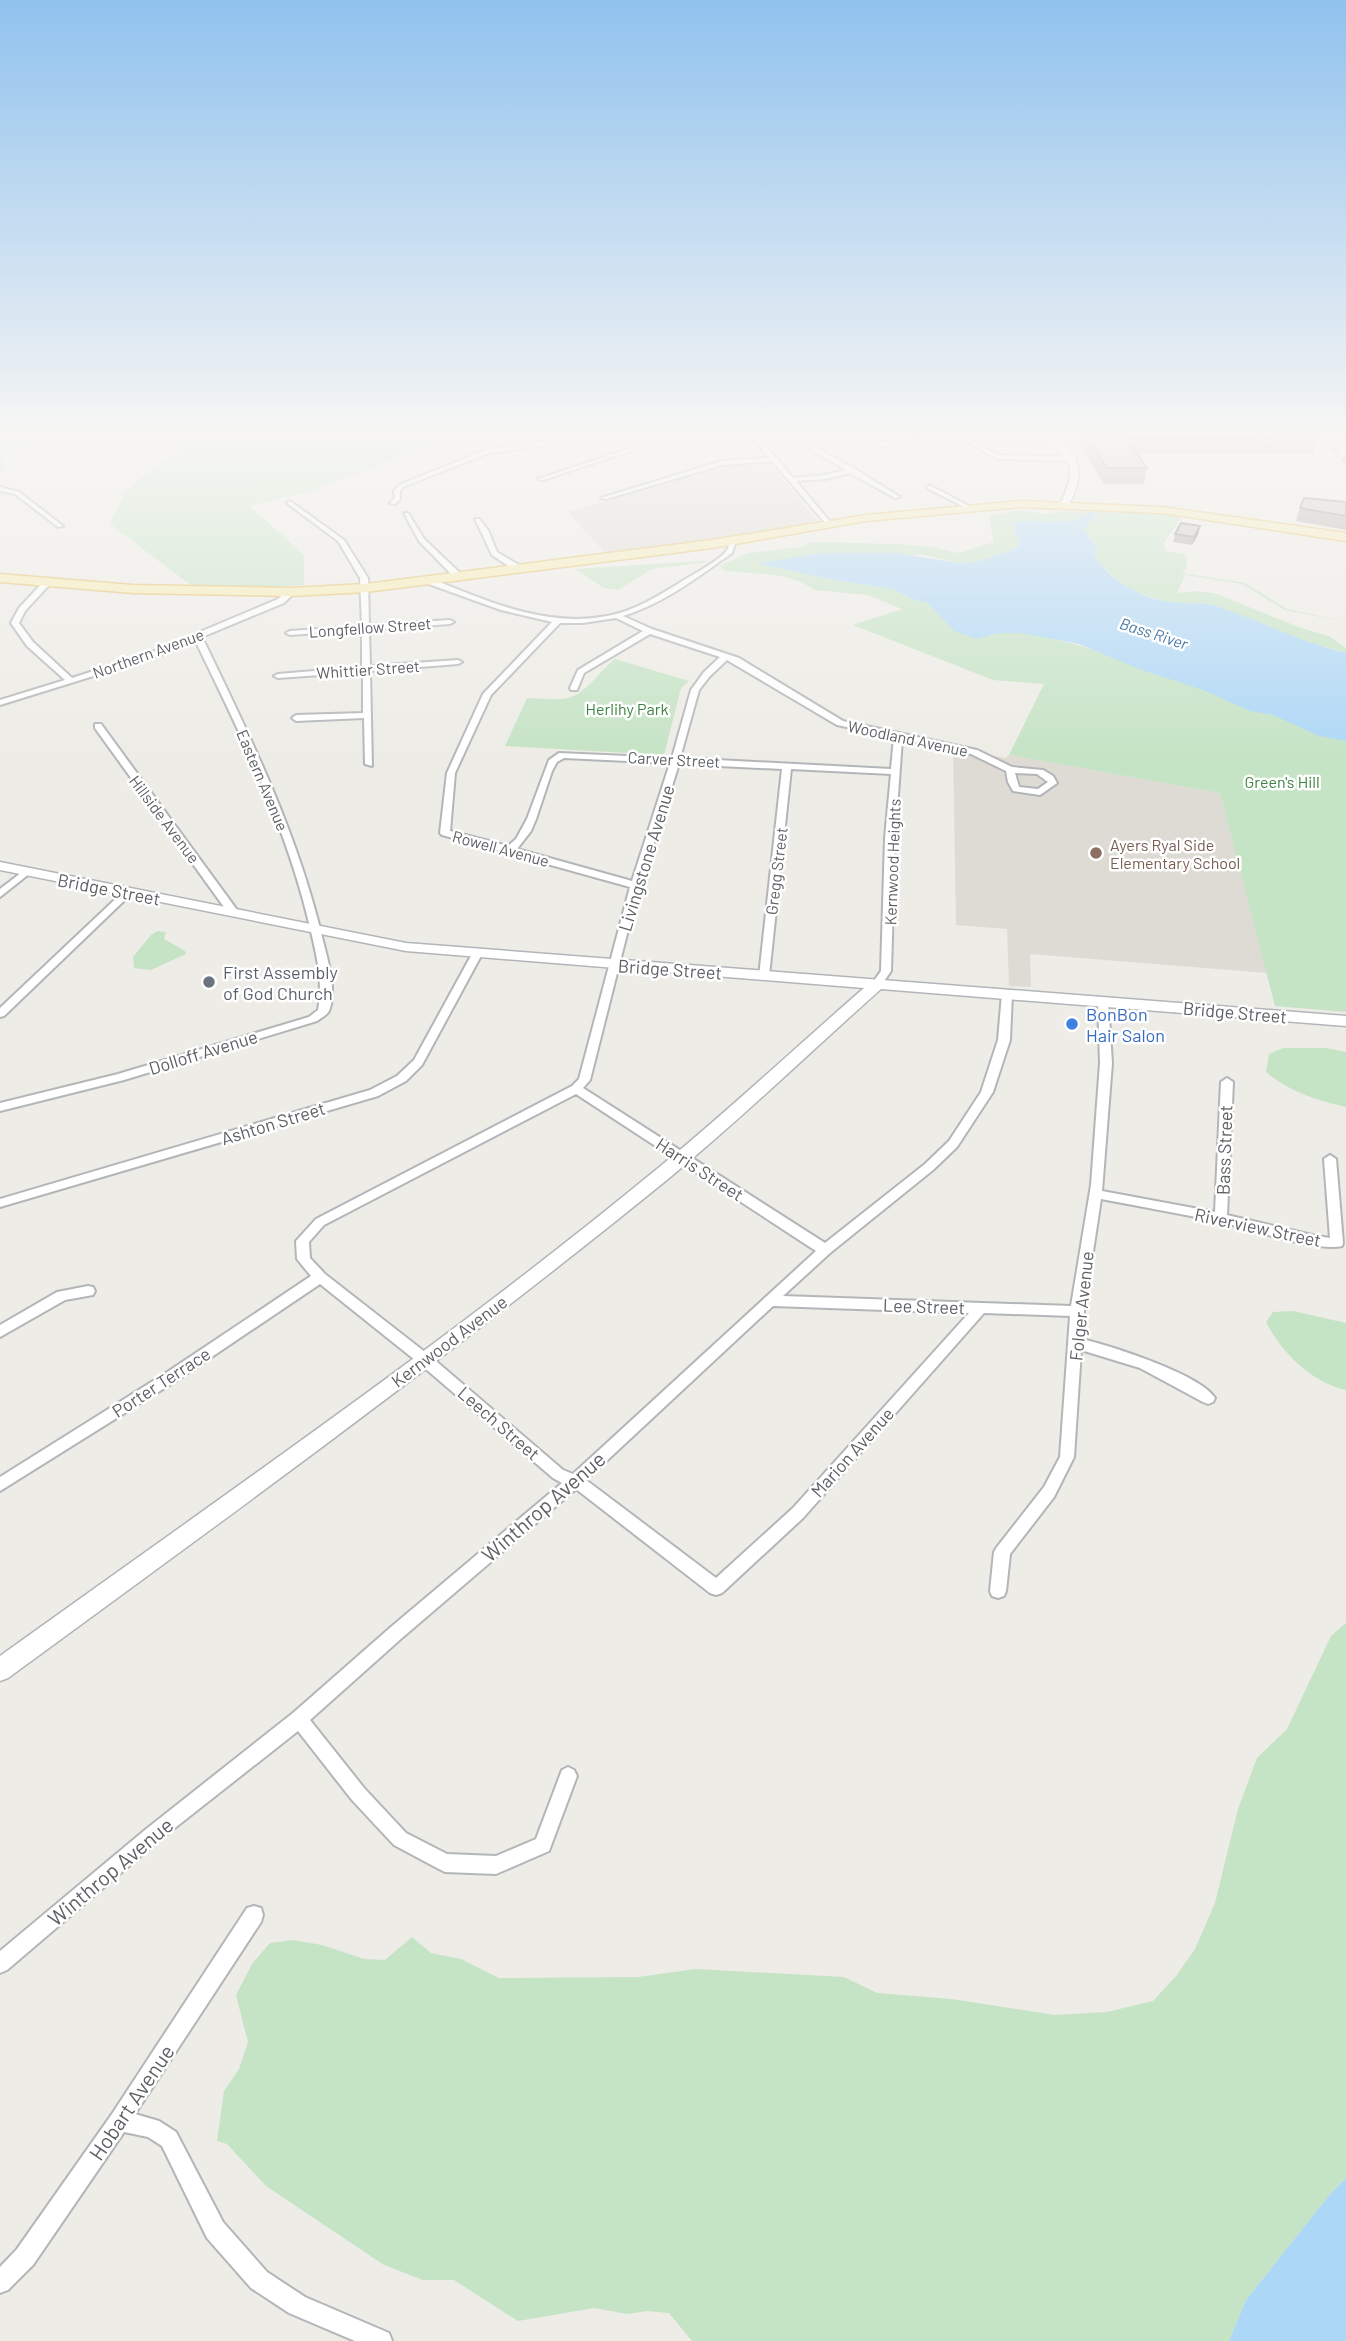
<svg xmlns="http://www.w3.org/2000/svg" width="1346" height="2341" font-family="Barlow,sans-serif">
<rect width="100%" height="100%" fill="#eeece6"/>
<path fill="#dedbd4" d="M768 461 817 521 720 539 606 554 568 512 726 465Z
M953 749 1006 758 1009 755 1220 793 1267 973 1030 954 1031 987 1009 986 1007 929 956 925Z"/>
<path fill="#c5e3c5" d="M22 433H49L35 443 5 452 3 458 5 466 0 473V443L15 440Z
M200 433H467L424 447 314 490 250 506 304 555V585L263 587 192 586 110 524 125 491Z
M1100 505 1162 510 1181 518 1163 544 1167 551 1186 554 1187 568 1182 573 1245 583 1287 609 1346 622 1285 610 1242 584 1185 575 1177 593 1197 591 1217 594 1301 628 1329 636 1346 648V653L1291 637 1219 607 1166 602 1136 592 1118 581 1098 561 1094 555 1095 544 1084 529 1098 513Z
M1020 510 1045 514 1063 511 1090 512C1076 525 1034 522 1014 523L1015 535 1020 541 1016 549 975 562 958 563 924 555 823 553 767 565 828 579 893 589 912 599 930 600 1060 641C1088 645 1114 659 1142 667 1210 689 1279 711 1346 737V1012L1275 1006 1220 793 1009 755 1044 684 993 680 853 625 902 609 868 595 814 590C791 572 753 574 726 571L719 566 748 553 800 547 812 542 897 544 933 547 958 553 994 542 989 516Z
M702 561 708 562 652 569 618 590 604 588 575 569Z
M615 659 689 681 681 688 664 755 505 746 527 698C540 698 556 701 568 698 586 694 600 671 615 659Z
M158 931 166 932 164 939 185 951 186 954 151 970 134 968 133 957 151 935Z
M1283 1048H1326L1346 1052V1107C1316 1100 1290 1092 1266 1072L1269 1054Z
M1293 1311 1346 1323V1390C1311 1382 1282 1353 1266 1322L1273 1312Z
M1346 1623V2178L1331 2193 1246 2300 1229 2341H692L669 2313 647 2311 627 2314 594 2308 518 2321 454 2280H423L384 2265 266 2186 227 2144 217 2141 224 2091 239 2069 248 2042 236 1995 252 1964 270 1943 293 1940 322 1945 364 1959 385 1960 412 1937 431 1953 461 1959 499 1978 638 1977 696 1969 844 1977 877 1993 951 1999 1055 2015 1107 2012 1153 2001 1176 1976 1195 1949 1215 1903 1238 1809 1257 1758 1287 1729 1331 1636Z"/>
<path fill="#add7f7" d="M1090 512 1098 513 1084 529 1097 548 1094 555C1114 585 1146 601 1181 603 1193 604 1207 602 1219 607 1262 622 1301 642 1346 653V741L1319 736 1273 715 1250 711 1203 690 1139 669 1079 644 1021 633H998L977 639 954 631 928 603 912 599 893 589 828 579 757 563 823 553H896L958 563 975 562 1016 549 1020 541 1015 535 1014 523 1017 522C1039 518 1073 528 1090 512Z
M1346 2178V2341H1229L1246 2300 1331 2193Z"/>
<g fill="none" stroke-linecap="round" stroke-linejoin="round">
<defs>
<path id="street" d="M575 433H585L542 446 489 453 403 487 400 491V499L395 504 390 503 395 498 394 491 399 485 486 450 542 442Z
M676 433H685L543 480 538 479Z
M749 433H755L793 478 825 475 846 470 800 443 802 440 855 469 900 497 895 498 850 473 825 479 796 481 831 523 826 524 772 461 722 465 606 499 601 498 722 461 769 458Z
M849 433C862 433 871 442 883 443 896 444 918 433 935 433L882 447Z
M951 433H958L998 455 1073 457 1076 459 1073 461 997 459Z
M927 486H931L973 508 968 509 927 488Z
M0 487 19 492 63 526 58 527 15 494 0 491Z
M290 501 344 540 368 578 369 625 450 620 454 622 450 624 369 630 370 666 458 660 462 662 458 664 370 671 372 766 365 764 364 718 296 721 292 718 296 715 363 713V672L278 678 274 676 278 674 362 667V630L290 635 286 633 290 631 362 626 360 578 338 541 288 504 287 503Z
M404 513H408L424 539 462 575V579H456L419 541Z
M475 519H479L488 530 497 552 522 567V571H516L492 555Z
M731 540 736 541 732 553C698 577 663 604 623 616L652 629 739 658 843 721 977 750 1012 767 1043 770 1053 776 1057 783 1040 795 1013 791 1008 782 1006 771 971 754 902 739 895 838 891 971 880 987 876 988 871 985 881 971 885 838 891 774 791 769 769 976 764 979 759 976 782 769 679 764 635 902 590 1080 583 1088 825 1243 925 1164 949 1141 981 1092 998 1040 1002 994 1003 992H1011L1012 994 1010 1040 993 1092 957 1147 933 1170 830 1253 783 1296 1071 1306 1091 1185 1100 1063 1098 1002 1103 999 1108 1002 1112 1063 1102 1191 1215 1212 1221 1082 1227 1078 1233 1082 1227 1215 1316 1236 1330 1238 1324 1159 1330 1155 1336 1159 1343 1243 1342 1246C1319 1252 1250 1229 1224 1223 1184 1214 1142 1207 1101 1199L1084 1311 1082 1339C1111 1346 1200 1374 1215 1398L1213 1402 1208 1404 1203 1402 1140 1368 1081 1350 1074 1457 1054 1497 1010 1554 1006 1591 1004 1596 998 1598 992 1596 990 1591 994 1552 997 1547 1044 1487 1060 1457 1070 1316 984 1313 803 1518 722 1593 716 1595 710 1593 576 1489 403 1637 310 1720 364 1788 406 1833 447 1854 496 1856 536 1839 562 1770 568 1767 574 1770 577 1776 549 1851 496 1874 445 1872 439 1869 394 1845 352 1800 298 1731 157 1842 7 1970 0 1973V1951L145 1830 293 1713 391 1627 562 1483 553 1478 420 1364 320 1284 179 1379 0 1491V1477L169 1371 311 1276 297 1259 296 1241 316 1219 572 1086 579 1079 630 887 442 835 440 833 447 773 483 694 552 622 501 610 426 583V579H432C487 601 546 628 607 616 635 611 660 595 684 580 694 574 722 559 727 550 729 547 729 543 731 540ZM616 618 643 631 578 670 570 688 571 690H577L584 673 650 634 720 657 704 672 691 690 672 758 559 753 549 760 527 819 516 839 508 846 450 831 455 773 491 695 560 623H583ZM727 660 837 725 894 737 891 769 680 758 699 690 710 676ZM564 758 670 763 632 881 517 849 531 831 536 819 552 771 557 762ZM1015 773 1037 774 1048 782 1038 789 1019 787ZM576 1094 816 1251 573 1474 563 1470 430 1356 325 1274 310 1258 309 1242 324 1225ZM773 1306 969 1313 793 1508 716 1578 586 1480Z
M44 581 51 583 25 611 19 623 33 642 72 678 155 651 278 599 288 590 295 592 284 603 202 637C250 736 298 834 323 941 328 960 337 992 329 1011 327 1015 321 1018 317 1021L124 1080 0 1111V1103L118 1074 309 1017 318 1010C324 979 315 949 308 919 284 821 239 731 195 640L161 655 0 705V700L65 680 27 646 11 623 19 608Z
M95 724H101L237 910V914H229L95 728Z
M26 869 29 870V874L0 897V889Z
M127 890 130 891V895L4 1016 0 1017V1008L124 891Z
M477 951 482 954 422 1065 406 1081 378 1096 0 1207V1199L370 1090 397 1076 414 1060 472 954Z
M88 1286 93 1287 95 1291 93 1295 65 1300 0 1337V1325L57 1292Z
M254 1906 261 1908 263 1915 261 1922 135 2114 159 2121 176 2132 223 2222 267 2272 305 2297 389 2333 392 2341H355L289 2313 251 2288 207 2238 162 2146 148 2137 124 2132 33 2265 8 2290 0 2293V2267L17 2249 112 2114 247 1908Z"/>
<path id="secondary" d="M1037 433C1048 433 1053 436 1062 443 1085 460 1081 483 1068 506L1060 504C1081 461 1068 459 1037 433Z
M0 862 406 943 1346 1016V1026L881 989C810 1052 741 1119 668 1179 454 1353 231 1515 8 1678L0 1681V1656C221 1497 447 1342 657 1169 728 1111 795 1048 864 988L406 951 0 870Z"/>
<path id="primary" d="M1022 501 1162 507 1346 533V541L1162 513 1022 507 866 521 712 548 366 592 291 596 133 593 0 582V574L133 585 291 588 366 584 712 540 866 515Z"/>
</defs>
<use href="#street" stroke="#b3b6b9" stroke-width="4"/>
<use href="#secondary" stroke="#b2b5b9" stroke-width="3"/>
<use href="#primary" stroke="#e4c069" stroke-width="3"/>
<use href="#street" fill="#fff" fill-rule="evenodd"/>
<use href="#secondary" fill="#fff" fill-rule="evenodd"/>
<use href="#primary" fill="#f7ebb2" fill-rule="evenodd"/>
<defs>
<path id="rail" d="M1318 433 1346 462"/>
</defs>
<use href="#rail" stroke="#b4b5b5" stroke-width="4.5"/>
<use href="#rail" stroke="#fff" stroke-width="2.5" stroke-dasharray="7" stroke-linecap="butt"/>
</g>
<path fill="#aeaba7" d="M1076 433H1313L1318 438 1313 453 1137 454 1147 468 1144 484H1104L1076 438Z
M1346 502V530L1296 521 1300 508Z
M1200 526 1198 535 1192 545 1173 542 1175 534Z"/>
<path fill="#8d8b88" d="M1200 526 1198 535 1192 545 1194 537Z"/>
<path fill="#cac7c2" stroke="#8d8b88" stroke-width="2" d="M1085 433H1313L1318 438 1126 439 1147 468H1107Z
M1304 498 1346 502V516L1300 508Z
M1181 523 1200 526 1194 537 1175 534Z"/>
<linearGradient id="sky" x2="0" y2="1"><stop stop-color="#90c2ee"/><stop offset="0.57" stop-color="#f7f6f4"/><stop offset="1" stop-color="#f7f6f4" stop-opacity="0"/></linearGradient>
<rect width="1346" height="761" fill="url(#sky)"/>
<circle fill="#8d6e63" stroke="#fff" stroke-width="2.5" cx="1096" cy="853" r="7"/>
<circle fill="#6b7280" stroke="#fff" stroke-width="2.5" cx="209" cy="982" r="7"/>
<circle fill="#3f7fe0" stroke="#fff" stroke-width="2.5" cx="1072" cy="1024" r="7"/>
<g text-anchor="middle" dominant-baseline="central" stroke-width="5" stroke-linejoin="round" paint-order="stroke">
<g font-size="16" fill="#5d6165" stroke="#fff">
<text transform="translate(370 627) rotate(-4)">Longfellow Street</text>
<text transform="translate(148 653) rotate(-20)">Northern Avenue</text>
<text transform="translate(368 669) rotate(-4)">Whittier Street</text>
<text transform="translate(908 738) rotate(12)">Woodland Avenue</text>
<text transform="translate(674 759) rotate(3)">Carver Street</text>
<text transform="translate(263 780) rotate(67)">Eastern Avenue</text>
<text transform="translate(165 819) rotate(53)">Hillside Avenue</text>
<text transform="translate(501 848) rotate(15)">Rowell Avenue</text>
<text transform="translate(892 862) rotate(-88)">Kernwood Heights</text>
<text transform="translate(776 871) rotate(-83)">Gregg Street</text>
</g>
<g font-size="16" font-style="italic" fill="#4c79a7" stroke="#fff">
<text transform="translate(1154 633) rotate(18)">Bass River</text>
</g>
<g font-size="16" fill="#3e8341" stroke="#fff">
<text x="627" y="708">Herlihy Park</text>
<text x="1282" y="781">Green's Hill</text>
</g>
<g font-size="16" fill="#785e54" stroke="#fff" text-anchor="start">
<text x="1110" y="844">Ayers Ryal Side<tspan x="1110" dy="18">Elementary School</tspan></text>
</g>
<g font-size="18" fill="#5d6165" stroke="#fff">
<text transform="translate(646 858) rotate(-73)">Livingstone Avenue</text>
<text transform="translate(109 889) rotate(11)">Bridge Street</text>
<text transform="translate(670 969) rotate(4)">Bridge Street</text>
<text transform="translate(1235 1012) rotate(5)">Bridge Street</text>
<text transform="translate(203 1052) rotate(-17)">Dolloff Avenue</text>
<text transform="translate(273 1123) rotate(-17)">Ashton Street</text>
<text transform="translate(1224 1150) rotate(-88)">Bass Street</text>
<text transform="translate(700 1169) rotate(33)">Harris Street</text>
<text transform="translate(1258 1227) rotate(12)">Riverview Street</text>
<text transform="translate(924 1306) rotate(2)">Lee Street</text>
<text transform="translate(1081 1306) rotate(-84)">Folger Avenue</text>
<text transform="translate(449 1341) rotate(-37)">Kernwood Avenue</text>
<text transform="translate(161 1382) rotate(-33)">Porter Terrace</text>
<text transform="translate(499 1423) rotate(41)">Leech Street</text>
<text transform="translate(852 1452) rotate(-48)">Marion Avenue</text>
</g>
<g font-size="18" fill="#5b616d" stroke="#fff" text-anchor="start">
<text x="223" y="972">First Assembly<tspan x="223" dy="21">of God Church</tspan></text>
</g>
<g font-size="18" fill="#366cbe" stroke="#fff" text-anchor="start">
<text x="1086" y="1014">BonBon<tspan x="1086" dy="21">Hair Salon</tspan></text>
</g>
<g font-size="21" fill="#5d6165" stroke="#fff">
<text transform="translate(543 1506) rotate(-41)">Winthrop Avenue</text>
<text transform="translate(110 1871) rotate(-40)">Winthrop Avenue</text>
<text transform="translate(131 2102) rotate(-56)">Hobart Avenue</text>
</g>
</g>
</svg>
